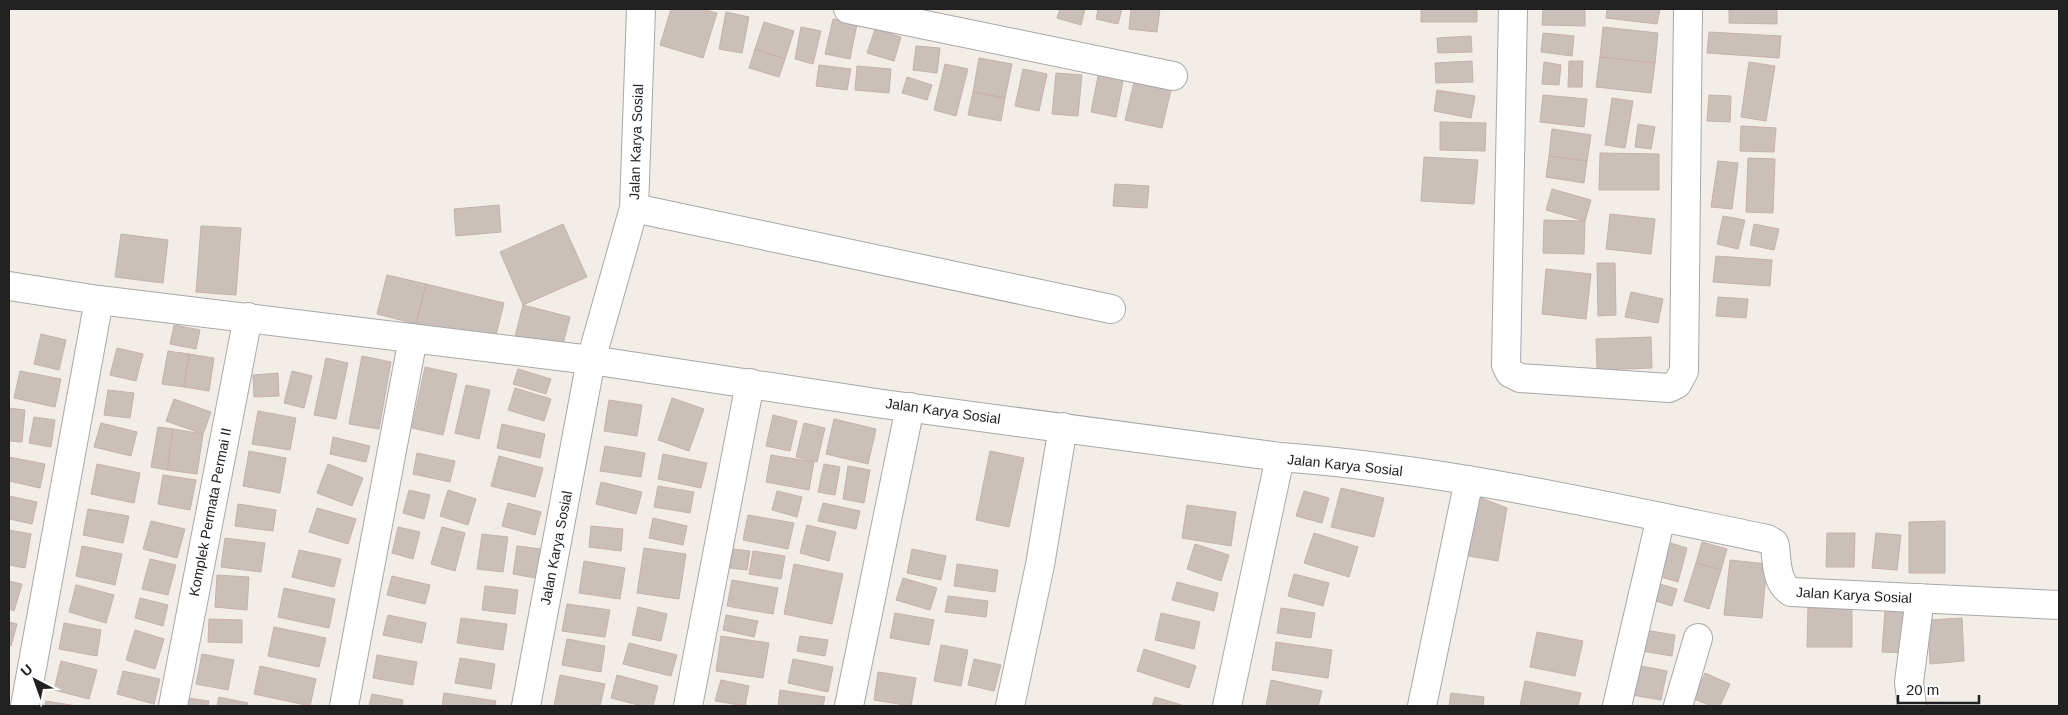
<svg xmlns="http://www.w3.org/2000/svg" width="2068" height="715" font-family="Arial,sans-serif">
<rect width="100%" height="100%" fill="#f2ede7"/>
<path fill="#cbbfba" stroke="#c6b2a8" d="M671 9H701L717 13 703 58 660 45Z
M1060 9H1085L1081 25 1057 18Z
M1098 9H1122L1118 24 1096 19Z
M1131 9H1160L1157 32 1129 29Z
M1421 9H1477V22H1421Z
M1543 9H1585V26L1542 25Z
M1607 9H1660L1657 24 1606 18Z
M1729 9H1777V24L1729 23Z
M726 12 749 17 742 53 719 49Z
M833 19 857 24 850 59 825 54Z
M764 22 794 31 785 59 755 49Z
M801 27 821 31 813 64 795 59Z
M1603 27 1658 33 1655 63 1600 57Z
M875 29 901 37 894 61 867 53Z
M1709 32 1781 36 1779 58 1707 53Z
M1543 33 1574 36 1572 56 1541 52Z
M1471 36 1472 52 1438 53 1437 38Z
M916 46 940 48 937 73 913 70Z
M755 49 785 59 779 77 749 68Z
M1600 57 1655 63 1651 93 1596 87Z
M979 58 1012 64 1005 98 973 92Z
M1472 61 1473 82 1436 83 1435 63Z
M1569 61H1583L1582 87H1568Z
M1544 62 1561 65 1559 85 1542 84Z
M1749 62 1775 66 1766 121 1741 117Z
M945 64 968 69 956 116 934 110Z
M819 65 851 69 847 90 816 86Z
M857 66 891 69 889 93 855 90Z
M1023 69 1047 74 1039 111 1015 106Z
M1099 71 1124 76 1116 117 1091 112Z
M1056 73 1082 75 1078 116 1052 114Z
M907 77 932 85 927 100 902 93Z
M1135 78 1172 86 1162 128 1125 120Z
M1437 90 1475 96 1471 118 1434 111Z
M973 92 1005 98 1001 121 968 115Z
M1543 95 1587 99 1584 127 1540 122Z
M1709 95 1731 96 1730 122 1707 121Z
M1612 98 1633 101 1625 148 1605 145Z
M1440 122 1486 123 1485 151 1440 150Z
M1638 124 1655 127 1651 149 1635 147Z
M1741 126 1776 128 1774 152 1740 151Z
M1552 129 1591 135 1587 161 1549 156Z
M1600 153 1659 154V190H1599Z
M1549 156 1587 161 1584 183 1546 177Z
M1424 157 1478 160 1474 204 1421 201Z
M1748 158 1775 159 1773 213 1746 212Z
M1718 161 1738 163 1732 209 1711 207Z
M1115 184 1149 186 1147 208 1113 206Z
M1552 189 1591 200 1585 221 1546 210Z
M499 205 501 232 456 236 454 209Z
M1610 214 1655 219 1651 254 1606 249Z
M1723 216 1745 220 1738 249 1717 244Z
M1544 220 1585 221 1584 254 1543 253Z
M563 224 587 277 523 305 500 252Z
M1754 224 1779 229 1774 250 1750 245Z
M201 226 241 228 236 295 196 292Z
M121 234 168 240 163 283 115 277Z
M1716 256 1772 260 1770 286 1713 282Z
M1597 263H1615L1616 315 1598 316Z
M1546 269 1591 274 1586 319 1542 314Z
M387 275 426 284 416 324 377 314Z
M426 284 504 303 494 343 416 324Z
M1631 292 1663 299 1658 323 1625 317Z
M1718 297 1748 299 1746 318 1716 316Z
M523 305 570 317 560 356 513 344Z
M174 325 200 330 196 349 170 344Z
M41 334 66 340 59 370 34 364Z
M1651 337 1652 368 1597 370 1596 339Z
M117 348 143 354 136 381 110 375Z
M168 351 189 354 184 387 162 384Z
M189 354 214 358 209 391 184 387Z
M362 356 391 362 379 429 349 424Z
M326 358 348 363 336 419 314 415Z
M425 367 457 374 443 435 412 428Z
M518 369 551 379 546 394 513 384Z
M20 371 61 379 55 407 14 398Z
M292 371 312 376 304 408 284 403Z
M278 373 279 396 254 397 253 375Z
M466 385 490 390 479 439 455 433Z
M515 388 551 399 544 421 508 410Z
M108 390 134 393 130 418 104 415Z
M672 398 704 409 689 451 658 440Z
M174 399 211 412 203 434 166 421Z
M609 400 642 405 637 436 604 431Z
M9 408 25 410 22 442 9 441Z
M258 411 296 418 290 450 252 444Z
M773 415 797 421 790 451 766 446Z
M34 417 55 420 51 447 29 443Z
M834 419 876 429 868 464 826 454Z
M101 423 137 432 131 456 94 447Z
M804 423 825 428 817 462 796 457Z
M502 424 545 434 540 458 497 448Z
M158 427 173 429 167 470 151 467Z
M173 429 203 434 197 474 167 470Z
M333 437 370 446 366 462 330 454Z
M605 446 645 453 641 477 600 471Z
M249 451 286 458 280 493 243 486Z
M990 451 1024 458 1009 527 976 520Z
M417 453 455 461 450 482 413 474Z
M663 454 707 463 701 488 658 479Z
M771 455 814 462 809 490 766 482Z
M499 456 543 468 535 497 491 486Z
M9 457 45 464 40 488 9 481Z
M97 464 140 473 134 503 91 494Z
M328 464 363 478 352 506 317 493Z
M824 464 840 467 835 495 818 492Z
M848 466 870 470 864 503 843 499Z
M163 475 196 480 190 510 158 504Z
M601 482 642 492 636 514 596 504Z
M658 486 694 492 690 513 654 507Z
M1341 488 1384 498 1374 537 1331 527Z
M409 490 430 495 424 519 403 513Z
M448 490 476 499 468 525 440 516Z
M777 491 802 497 797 517 772 510Z
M1304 491 1329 498 1322 523 1296 516Z
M9 496 37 502 32 524 9 519Z
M1476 496 1507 508 1498 561 1463 555Z
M508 503 541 512 535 535 502 526Z
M823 503 860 511 856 529 818 521Z
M238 504 276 510 273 531 235 526Z
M1187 505 1236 512 1231 546 1182 538Z
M317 508 356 519 348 544 309 532Z
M88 509 129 516 123 543 83 535Z
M748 515 794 523 788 549 743 540Z
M653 518 687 526 683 545 649 538Z
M151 521 185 529 177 558 143 549Z
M1945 521V573H1909V522Z
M807 525 836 532 829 561 800 553Z
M591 526 623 529 621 551 589 547Z
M398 527 420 532 413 559 392 553Z
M442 527 465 533 455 571 431 564Z
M9 530 31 534 25 568 9 565Z
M1314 533 1358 547 1349 577 1304 563Z
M1827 533H1855L1854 567H1826Z
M1876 533 1901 535 1897 570 1872 568Z
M482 534 508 537 503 572 477 569Z
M225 538 265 543 261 572 221 567Z
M1664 541 1687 548 1678 582 1654 575Z
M1702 542 1727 549 1721 570 1696 563Z
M1195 544 1229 555 1221 581 1187 569Z
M82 546 122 554 115 585 76 576Z
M517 546 541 549 536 578 513 574Z
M644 548 686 554 679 599 637 593Z
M733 549 750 551 747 570 730 568Z
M912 549 946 556 941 580 907 573Z
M299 550 341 559 334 587 292 577Z
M753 551 785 556 781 579 749 574Z
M150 559 176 565 168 595 142 589Z
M1730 560 1767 564 1762 618 1724 615Z
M584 561 625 568 620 599 579 593Z
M1696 563 1721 570 1709 609 1684 601Z
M794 564 843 574 832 624 784 614Z
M957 564 998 570 995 592 954 586Z
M1294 574 1329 583 1323 606 1288 596Z
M217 575 249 577 247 610 215 607Z
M392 576 430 585 425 604 387 595Z
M903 578 937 588 930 610 896 600Z
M732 580 778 588 773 614 727 606Z
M9 581 22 584 14 611 9 609Z
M1177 582 1218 593 1214 611 1172 600Z
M1653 582 1677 589 1672 606 1649 599Z
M76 585 114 595 106 623 69 612Z
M485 586 518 590 515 614 482 610Z
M284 588 335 599 329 628 278 617Z
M948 596 988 601 986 617 945 612Z
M140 598 168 605 163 626 135 618Z
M567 604 610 610 605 637 562 631Z
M638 607 667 614 661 641 632 635Z
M1281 608 1315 613 1311 638 1277 633Z
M1808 608H1852V647H1807Z
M1885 610 1912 612 1910 653 1882 652Z
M895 613 934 620 929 645 890 638Z
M1161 613 1200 622 1194 649 1155 640Z
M388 615 426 623 422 643 383 635Z
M726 615 758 621 754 637 723 630Z
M461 618 507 624 503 650 457 643Z
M1962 618 1964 661 1930 664 1928 620Z
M209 619 242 620V643L208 642Z
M9 622 17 624 11 646 9 645Z
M64 623 101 630 97 656 59 649Z
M274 627 326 638 319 667 268 656Z
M135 630 164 639 155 669 126 660Z
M1645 630 1675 635 1672 656 1642 651Z
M1537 632 1583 641 1575 676 1530 667Z
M721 636 769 643 763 678 716 671Z
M800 636 828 640 825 656 797 651Z
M567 639 605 646 601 672 562 665Z
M1276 642 1332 650 1328 678 1272 670Z
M629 643 677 655 671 676 623 664Z
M941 645 968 650 961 686 934 681Z
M1144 649 1196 666 1189 688 1137 671Z
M202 654 234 660 228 690 196 684Z
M377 655 417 662 413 685 373 678Z
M460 658 495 664 491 689 455 683Z
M793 659 833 667 828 692 788 683Z
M974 659 1001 665 994 691 968 685Z
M61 661 97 670 89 699 54 690Z
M1631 664 1667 671 1661 700 1626 694Z
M260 666 316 679 310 706 254 694Z
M123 671 160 679 154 704 117 694Z
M878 672 916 678 911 706 874 700Z
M1705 673 1730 684 1720 706H1711L1694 699Z
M560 675 605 684 600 706H554Z
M617 675 658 686 653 706H642L611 698Z
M721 680 749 686 745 706 715 701Z
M1271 680 1322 691 1318 706H1266Z
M1525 681 1581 693 1578 706H1520Z
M780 690 825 697 823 706H778Z
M444 693 496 701 495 706H442Z
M1451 693 1484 697 1483 706H1449Z
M372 694 403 700 402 706H369Z
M219 697 248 703 247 706H217Z
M1155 697 1185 706H1152Z
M188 698 209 701 208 706H186Z
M46 701 77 706H45Z"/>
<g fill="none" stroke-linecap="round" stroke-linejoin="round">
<defs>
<path id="minor" d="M848 9 1173 76
M1513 9 1506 365 1510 373 1520 378 1669 388 1677 384 1684 371 1688 9
M634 208 1111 309
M9 286 99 300 591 360 634 208 641 9
M25 706 99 300
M173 706 248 317
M344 706 413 338
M526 706 591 360 883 404 1280 457C1445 469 1606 506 1767 539L1774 543 1775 546C1777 562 1776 583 1791 592L2059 605
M688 706 750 383
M849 706 910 407
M1010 706 1040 565 1063 427
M1227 706 1280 457
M1422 706 1469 480
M1617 706 1661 517
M1678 706 1698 638
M1912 706 1909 682 1920 598"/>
</defs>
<use href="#minor" stroke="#a8a8a8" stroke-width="30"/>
<use href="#minor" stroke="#fff" stroke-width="28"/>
</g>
<g text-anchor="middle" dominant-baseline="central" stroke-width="4" stroke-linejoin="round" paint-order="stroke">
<g font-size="14" fill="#212121" stroke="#fff">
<text transform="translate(636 142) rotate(-88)">Jalan Karya Sosial</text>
<text transform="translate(943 411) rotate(8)">Jalan Karya Sosial</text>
<text transform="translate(1345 465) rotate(6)">Jalan Karya Sosial</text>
<text transform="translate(210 512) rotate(-79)">Komplek Permata Permai II</text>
<text transform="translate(556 548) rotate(-79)">Jalan Karya Sosial</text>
<text transform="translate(1854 595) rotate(3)">Jalan Karya Sosial</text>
</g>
</g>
<rect width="2068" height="715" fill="none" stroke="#212121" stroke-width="20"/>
<g transform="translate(35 680) rotate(319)" stroke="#ffffff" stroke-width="4" paint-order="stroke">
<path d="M0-4L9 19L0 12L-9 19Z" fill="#212121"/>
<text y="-8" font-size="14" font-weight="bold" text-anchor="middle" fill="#212121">U</text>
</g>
<path d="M1898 695v8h81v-8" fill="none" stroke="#212121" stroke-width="2.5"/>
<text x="1906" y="695" font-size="15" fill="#212121" stroke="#ffffff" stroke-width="4" paint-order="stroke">20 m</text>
</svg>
